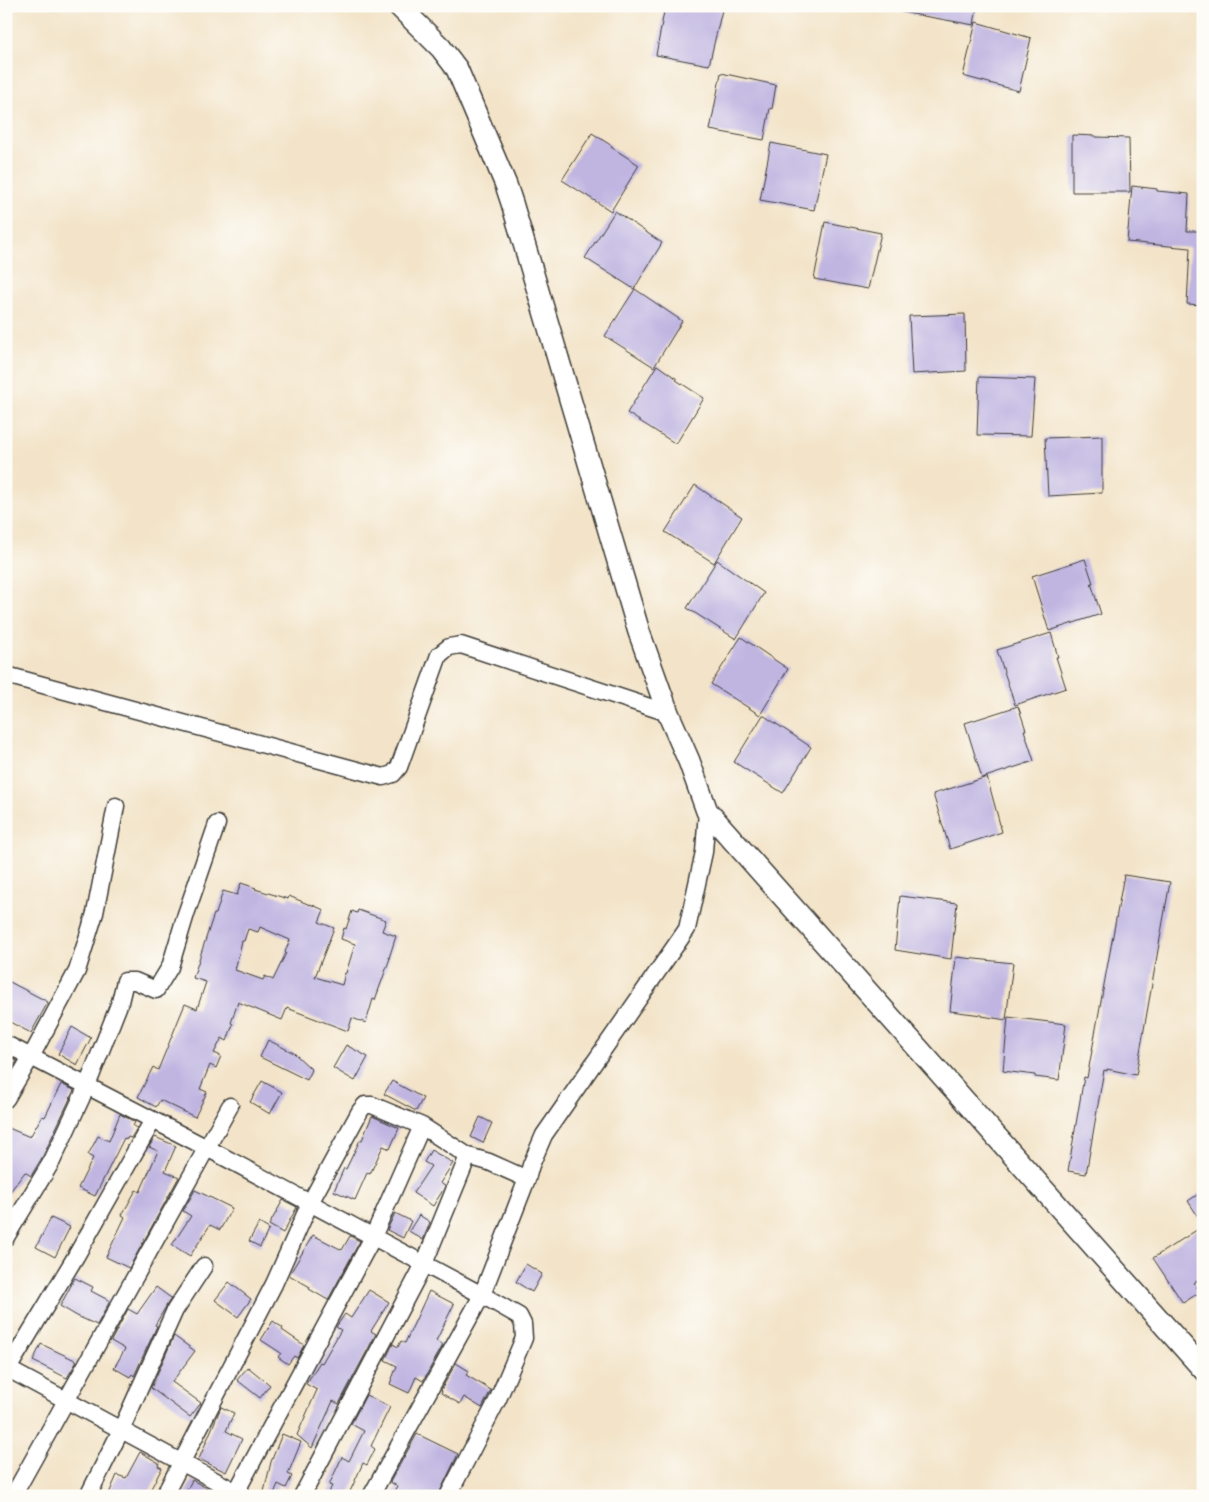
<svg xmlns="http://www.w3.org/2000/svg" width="1209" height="1502" font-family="'Playpen Sans',sans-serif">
<rect width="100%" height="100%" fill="#fdfcf7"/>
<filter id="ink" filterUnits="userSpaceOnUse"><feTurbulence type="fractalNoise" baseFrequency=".02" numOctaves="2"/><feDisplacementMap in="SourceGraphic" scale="10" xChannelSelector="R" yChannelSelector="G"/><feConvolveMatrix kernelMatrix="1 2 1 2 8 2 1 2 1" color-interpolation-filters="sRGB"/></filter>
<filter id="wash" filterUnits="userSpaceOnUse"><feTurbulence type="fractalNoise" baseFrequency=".0096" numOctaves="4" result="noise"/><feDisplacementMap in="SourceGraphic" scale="20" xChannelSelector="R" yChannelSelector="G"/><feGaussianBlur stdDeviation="1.12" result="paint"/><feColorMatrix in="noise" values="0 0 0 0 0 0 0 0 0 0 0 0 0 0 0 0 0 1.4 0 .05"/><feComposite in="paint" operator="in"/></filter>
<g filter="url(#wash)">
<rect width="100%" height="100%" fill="#f3e4c9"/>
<g id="blocks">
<path fill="#c0b5e1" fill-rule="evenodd" d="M665 6H706L722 10 709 65 656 55Z
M902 6H977L974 25 901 12Z
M976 22 1031 38 1019 91 963 76Z
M721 73 776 85 772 109 770 108 764 140 710 130Z
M592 133 612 146 611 147 639 165 611 211 562 180Z
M1072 135 1096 136V137L1129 138 1130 192H1072Z
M771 143 826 154 814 210 760 200Z
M1132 186 1157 189V191L1189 194 1187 231H1203V305L1187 304 1190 248 1127 242Z
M615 211 662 243 634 289 585 258Z
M825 222 881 233 868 289 814 279Z
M635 289 682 321 654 367 605 336Z
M965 314 966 371 912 374 909 316Z
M657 365 677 379 676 380 704 398 676 444 627 413Z
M979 377 1035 379 1031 436 977 435Z
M1102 436V493L1048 496 1045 438Z
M695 485 742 517 714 563 665 532Z
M1085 559 1093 583H1091L1101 614 1049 631 1032 576Z
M717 560 764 593 736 639 687 608Z
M1051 633 1058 657H1056L1066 688 1015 705 997 650Z
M741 637 788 669 760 715 711 684Z
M1018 706 1026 730H1024L1034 761 982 778 965 723Z
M763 715 811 747 783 793 734 762Z
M987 777 1002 832 950 849 933 794Z
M1124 875 1170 882 1136 1075 1107 1069V1071L1104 1070 1086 1174 1068 1171 1084 1077 1087 1078Z
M241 883 256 888 255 889 288 899 289 896 310 905V904L324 910 319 922 334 928 315 977 342 985 345 973H346L355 944 341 939 344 928 346 929 352 911 357 913 358 910 386 920 382 931 396 936 389 958H390L375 1000 373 999 366 1023 352 1018 348 1031 287 1008 282 1020 238 1002 231 1023 233 1024 227 1041 222 1038 214 1053 221 1056 216 1068 210 1065 200 1089 207 1092 195 1117 160 1100 156 1107 138 1097 153 1067 158 1070 185 1004 197 1009 206 982 193 978 209 929 214 914H216L223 891 237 895ZM260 927 290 940 285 952 286 953 273 980 265 976 263 980 235 970 242 941H244L248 929 258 932Z
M900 896 957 903 951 959 895 950Z
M956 957 1013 963 1006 1020 982 1016V1015L950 1011Z
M6 980 48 1002 31 1033 6 1020Z
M1008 1017 1066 1024 1059 1080 1035 1077V1075L1003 1071Z
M72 1027 91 1038 77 1065 58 1054Z
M268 1040 294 1053 312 1070 307 1080 260 1057Z
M346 1045 368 1057 355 1081 333 1068Z
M6 1055 17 1061 6 1079Z
M262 1081 282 1092 270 1114 250 1102Z
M392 1081 423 1098 416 1111 384 1094Z
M61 1084 74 1090 43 1156 31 1176 25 1172 6 1197V1127L30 1137 42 1116 45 1117Z
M120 1114 135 1122 133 1126 137 1128 131 1138 128 1137 127 1139 124 1138 95 1196 78 1188 93 1158 88 1155 98 1136 109 1141Z
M372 1116 399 1128 390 1149 383 1146 370 1174 367 1173 355 1200 334 1191 344 1168 346 1169 360 1140H362Z
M480 1117 492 1123 483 1143 471 1137Z
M155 1137 176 1146 165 1171 179 1177 129 1268 106 1257 125 1217 122 1215 136 1190 140 1192 158 1151 149 1147Z
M431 1150 453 1163 440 1183 445 1186 443 1190 433 1206 413 1193 431 1166 424 1162Z
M195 1190 232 1208 220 1230 210 1225 190 1256 172 1245 191 1216 183 1211Z
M1203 1191V1224L1188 1201Z
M283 1200 297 1207 283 1233 269 1225Z
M395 1213 411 1221 403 1238 387 1230Z
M419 1215 430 1222 423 1240 409 1231Z
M51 1218 70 1227 55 1257 36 1247Z
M259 1223 269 1229 260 1247 249 1241Z
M1203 1226V1277L1194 1283 1200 1292 1183 1303 1153 1258Z
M313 1235 342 1250 350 1236 360 1241 328 1300 309 1289 310 1287 289 1275Z
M526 1264 542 1274 532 1292 516 1282Z
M75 1278 93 1287 91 1291 110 1301 97 1325 77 1316 60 1306Z
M229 1282 251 1299 238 1317 215 1300Z
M156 1287 171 1298 155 1325 157 1326 134 1376 132 1374 130 1377 114 1368 125 1349 111 1341 128 1309 137 1314Z
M369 1290 389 1302 371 1331 376 1334 339 1404 333 1401 312 1448 297 1435 317 1390 306 1384 320 1362 322 1363 341 1330 336 1327 345 1314 351 1318Z
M429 1291 454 1304 436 1341 443 1345 423 1381 416 1377 409 1393 390 1384 397 1366 385 1360 393 1344 398 1347 401 1341 405 1343Z
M273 1321 283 1328 282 1330 304 1345 297 1358 294 1356 288 1364 278 1357 281 1353 261 1340Z
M174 1336 195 1351 172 1382 201 1403 190 1417 151 1388Z
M41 1344 77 1361 67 1378 33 1361Z
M456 1363 469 1371 466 1375 491 1390 482 1408 464 1397 460 1404 441 1393 442 1391 441 1390Z
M248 1367 270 1385 260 1398 237 1380Z
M366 1395 390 1407 371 1446 375 1449 367 1465 363 1463 348 1496H327L332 1486 329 1485 342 1457 349 1461 364 1431 351 1424Z
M221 1407 234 1413 226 1431 242 1439 226 1472 199 1459Z
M282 1434 301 1442 288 1474 292 1476 286 1488 278 1484 273 1496H263L271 1462Z
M417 1434 458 1454 438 1496H391L397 1486 390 1482Z
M140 1452 159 1463 158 1466 162 1468 147 1496H108L117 1475 126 1478Z
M192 1480 221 1496H184Z"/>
</g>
</g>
<g filter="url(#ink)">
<use href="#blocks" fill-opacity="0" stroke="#3c3a36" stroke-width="1"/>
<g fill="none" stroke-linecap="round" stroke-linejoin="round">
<defs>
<path id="minor" d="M6 675 383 777 393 774 399 767 439 655 449 647 461 645 668 713
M6 1044 207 1148 482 1295 527 1179 531 1165 544 1135 687 929 704 852 707 811
M6 1099 31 1057 77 971 95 913 116 806
M6 1237 52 1161 87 1086 120 1002 125 981H135L156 990 170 967 186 914 217 824
M6 1368 8 1369 76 1256 153 1120
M6 1373 8 1369 244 1496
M13 1496 230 1106
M88 1496 121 1430 175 1310 204 1266
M164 1496 274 1284 310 1203 360 1111 365 1105H372L422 1126 468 1156 489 1162 527 1179
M234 1496 373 1237 422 1126
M302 1496 424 1264 468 1156
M371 1496 482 1295 519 1316 523 1324 524 1338 498 1399 448 1496"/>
<path id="tertiary" d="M399 6 441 48 457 69 506 185 512 203 639 632 668 713 689 761 707 811 1203 1369"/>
</defs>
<use href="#minor" stroke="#3c3a36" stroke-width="19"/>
<use href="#tertiary" stroke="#3c3a36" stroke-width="24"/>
<use href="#minor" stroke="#fff" stroke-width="16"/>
<use href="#tertiary" stroke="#fff" stroke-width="21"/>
</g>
</g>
<rect width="1209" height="1502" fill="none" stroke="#fdfcf7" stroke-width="25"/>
</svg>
